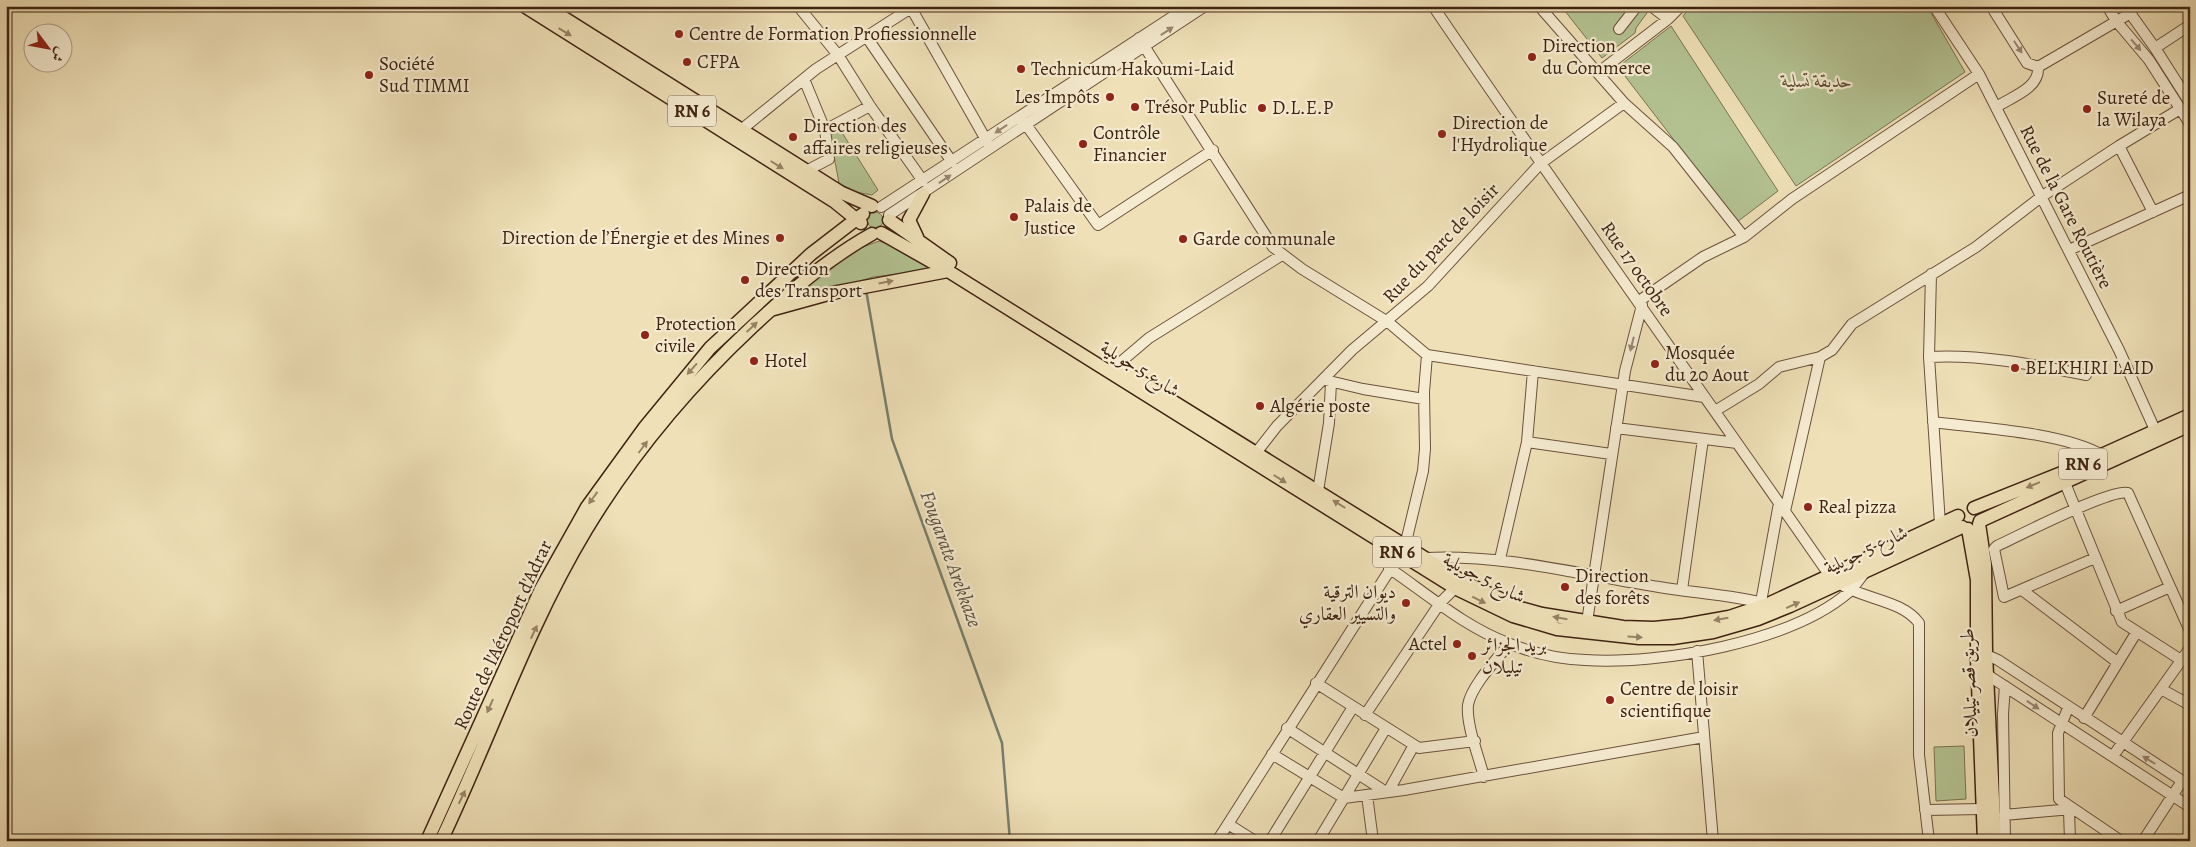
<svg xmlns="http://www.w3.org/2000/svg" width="2196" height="847" font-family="Alegreya,Amiri,serif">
<rect width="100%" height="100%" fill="#efe0b7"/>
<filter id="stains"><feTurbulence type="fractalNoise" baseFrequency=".004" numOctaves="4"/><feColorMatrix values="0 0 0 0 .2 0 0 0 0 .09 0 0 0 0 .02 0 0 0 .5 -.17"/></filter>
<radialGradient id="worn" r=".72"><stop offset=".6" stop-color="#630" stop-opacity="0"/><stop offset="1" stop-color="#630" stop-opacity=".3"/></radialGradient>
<path fill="#b4c393" stroke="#7a7352" d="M1561 6H1652L1636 28 1635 33 1602 58Z
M1691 6H1927L1965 72 1796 186 1683 16Z
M1671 26 1778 191 1737 222 1618 67Z
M841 131 878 190 872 195 855 192 839 183 830 135Z
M867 220a8 8 0 1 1 16 0a8 8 0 1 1-16 0Z
M879 241 897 247 939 269 873 277 782 304 855 250Z
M1964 746 1966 799 1936 801 1934 747Z"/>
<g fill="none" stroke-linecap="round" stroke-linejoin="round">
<path stroke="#767f6e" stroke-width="2.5" d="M866 290 892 439 1002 743 1010 841"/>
<defs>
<path id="minor" d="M798 6 838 55 870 106 923 181
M910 6 989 145
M1433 6C1563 198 1698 386 1830 576 1854 600 1900 597 1919 623V755L1929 841
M1539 6 1624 103 1673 147 1744 237
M1651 6 1668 19
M1934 6 1979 74 2119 350 2155 430
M1991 6 2027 63 2038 67 2129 14
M2107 6 2117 22 2149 60 2190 124
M2125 6 2155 48 2190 103
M1619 29 1637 6
M866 36 952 162
M1139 38 1273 247 1302 269 1388 322 1427 355 1704 397
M2155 48 2190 25
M1599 72 1668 19 1681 6
M804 79 825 130 829 159 806 171
M1996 107C2012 97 2040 88 2038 67
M1022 119 1098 225 1213 150
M741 130 816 69 911 8
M825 130 870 106
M2119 146 2153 212
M881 207 1189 6
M889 215 1205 6
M2069 250 2190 195
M1931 274 1929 357 1940 524
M1639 301 1703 257 1744 237 1792 199 1979 74
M1929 357C1981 354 2035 365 2086 375
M1116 366 1149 338 1282 255
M1325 380 1363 389 1424 399
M1715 411 1759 384 1779 367 1820 357 1832 350 1852 324 1976 247 2041 197 2119 146 2180 109
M1933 422C1980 428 2062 432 2102 455
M1616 428 1737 443
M1527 442 1533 371
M1252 458 1277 426 1352 350 1428 286 1540 164 1624 103
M2065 483 2122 622 2181 660
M1318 491 1329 423 1331 382
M1785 511 1820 357
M1425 558C1505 554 1581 575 1659 587 1695 593 1732 595 1768 604
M2095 558 2004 597 1994 549 1997 546C2018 536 2112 488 2128 493L2190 631
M1500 559 1527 442 1611 454
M1389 568C1427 594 1465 627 1508 643 1532 653 1559 659 1585 660 1661 665 1791 642 1849 592 1855 586 1860 578 1866 571
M1682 590 1703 439
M2022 590 2117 662
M1761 602 1779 503
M2116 611 2170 587
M1587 622 1625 371 1642 305
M1697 651 1713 841
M1980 652 1998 660 2190 786
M1983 672 2190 807
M1316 683 1419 748 1475 741
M2161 689 2190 705
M2068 708 2058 733 2059 799 2121 841
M1365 715 1440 603 1455 588
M2084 718 2136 633
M1287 728 1386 792
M1272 754 1344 798 1404 790 1704 737
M2113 756 2190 648
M1484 777C1479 757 1466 725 1468 705 1471 686 1497 659 1509 644
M1388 792 1414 745
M1367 795 1373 841
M1925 810 1983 809
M2069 810 2070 841
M2004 815 2072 809
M1217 841 1228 824
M1255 841 1228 824 1405 546 1423 471 1425 449 1424 392 1427 355
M1270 841 1353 707
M1318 841 1386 728
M2005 841 2003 714 2005 686
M2143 841 2182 781"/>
<path id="major" d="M524 6 835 202 861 223
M545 6 842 193 872 206
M889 220 950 263
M881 233 948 271 1455 588 1513 616 1557 629 1639 638H1673L1713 632 1758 619 1790 606 1962 527
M917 237 909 220 923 194
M774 309 832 293 948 271
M1124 371 1462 581 1520 608 1542 614 1623 627 1654 628 1684 625 1729 617 1768 604 1958 516
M1974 508 2064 472 2190 415
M1980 521 2190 425
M1979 524 1985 564 1986 654 1995 841
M1968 529 1977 580V658L1984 841
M427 841 541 589 587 507 645 427 710 348 811 254 863 214
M441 841C490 738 527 628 586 530 631 455 688 387 752 327 790 292 827 259 872 234"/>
</defs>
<use href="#minor" stroke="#6b523b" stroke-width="12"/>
<use href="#major" stroke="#3f2312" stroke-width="15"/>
<use href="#minor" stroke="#f5ebd0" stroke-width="10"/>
<use href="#major" stroke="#efe0b7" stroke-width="12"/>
</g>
<defs><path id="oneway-solid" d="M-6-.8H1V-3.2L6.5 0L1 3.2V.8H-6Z" transform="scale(1.25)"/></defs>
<g fill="#9a8771">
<use href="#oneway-solid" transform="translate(1167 31) rotate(-33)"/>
<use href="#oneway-solid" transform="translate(2136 45) rotate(49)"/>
<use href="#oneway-solid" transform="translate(2018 47) rotate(57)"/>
<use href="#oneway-solid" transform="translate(1001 129) rotate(146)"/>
<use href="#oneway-solid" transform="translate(945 179) rotate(-34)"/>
<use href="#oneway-solid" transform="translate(1632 344) rotate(104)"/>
<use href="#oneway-solid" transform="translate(2033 705) rotate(34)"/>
<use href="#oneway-solid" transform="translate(2149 760) rotate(-148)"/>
</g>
<g fill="#978264">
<use href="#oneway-solid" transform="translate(565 32) rotate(31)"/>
<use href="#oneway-solid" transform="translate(777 165) rotate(32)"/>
<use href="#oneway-solid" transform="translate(886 282) rotate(-11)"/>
<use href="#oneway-solid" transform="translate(752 327) rotate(-43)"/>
<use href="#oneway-solid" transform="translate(692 369) rotate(132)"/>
<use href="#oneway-solid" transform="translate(643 447) rotate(-53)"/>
<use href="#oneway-solid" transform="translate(1280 479) rotate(32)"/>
<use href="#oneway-solid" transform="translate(2033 485) rotate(158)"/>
<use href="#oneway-solid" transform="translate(593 498) rotate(126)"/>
<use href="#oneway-solid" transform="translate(1339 504) rotate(-148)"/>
<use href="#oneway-solid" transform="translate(1479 600) rotate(26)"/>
<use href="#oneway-solid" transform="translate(1793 605) rotate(-24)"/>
<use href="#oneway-solid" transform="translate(1560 618) rotate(-170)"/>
<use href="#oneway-solid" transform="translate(1721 619) rotate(170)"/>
<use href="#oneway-solid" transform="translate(534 632) rotate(-65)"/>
<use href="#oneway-solid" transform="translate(1635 637) rotate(3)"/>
<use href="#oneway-solid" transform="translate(490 706) rotate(114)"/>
<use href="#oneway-solid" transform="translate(462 797) rotate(-65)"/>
</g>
<g fill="#8f2418" stroke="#f5ebd0" stroke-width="2">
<circle cx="679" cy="34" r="5"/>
<circle cx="1532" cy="57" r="5"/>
<circle cx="687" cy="62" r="5"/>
<circle cx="1021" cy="69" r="5"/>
<circle cx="369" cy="75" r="5"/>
<circle cx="1110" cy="97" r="5"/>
<circle cx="1135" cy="107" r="5"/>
<circle cx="1262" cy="108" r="5"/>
<circle cx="2087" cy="109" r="5"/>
<circle cx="1442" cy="134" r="5"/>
<circle cx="793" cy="137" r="5"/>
<circle cx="1083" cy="144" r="5"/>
<circle cx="1014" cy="217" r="5"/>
<circle cx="780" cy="238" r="5"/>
<circle cx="1183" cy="239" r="5"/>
<circle cx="745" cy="280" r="5"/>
<circle cx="645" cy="335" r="5"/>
<circle cx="754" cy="361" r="5"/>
<circle cx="1655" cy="364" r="5"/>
<circle cx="2015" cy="368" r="5"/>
<circle cx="1260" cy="406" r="5"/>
<circle cx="1808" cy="507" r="5"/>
<circle cx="1565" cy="587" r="5"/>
<circle cx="1406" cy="603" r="5"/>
<circle cx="1457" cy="644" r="5"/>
<circle cx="1472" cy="656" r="5"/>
<circle cx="1610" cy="700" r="5"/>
</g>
<g text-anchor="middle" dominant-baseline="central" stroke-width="4.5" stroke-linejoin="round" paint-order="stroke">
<g fill="#f5ebd0" stroke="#765f4b" stroke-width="1">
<rect x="668" y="95.5" width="48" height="31" rx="4"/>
<rect x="2059" y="448.5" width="48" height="31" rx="4"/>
<rect x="1373" y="536.5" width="48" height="31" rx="4"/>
</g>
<g font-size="18" font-weight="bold" fill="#3f2312">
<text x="692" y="111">RN 6</text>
<text x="2083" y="464">RN 6</text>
<text x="1397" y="552">RN 6</text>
</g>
<g font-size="19" fill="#3f2312" stroke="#f5ebd0" text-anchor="start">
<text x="689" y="34">Centre de Formation Profiessionnelle</text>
<text x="1542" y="46">Direction<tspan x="1542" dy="22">du Commerce</tspan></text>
<text x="697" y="62">CFPA</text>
<text x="379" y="64">Société<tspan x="379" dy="22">Sud TIMMI</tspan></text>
<text x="1031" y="69">Technicum Hakoumi-Laid</text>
<text x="1100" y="97" text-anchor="end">Les Impôts</text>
<text x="2097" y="98">Sureté de<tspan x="2097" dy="22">la Wilaya</tspan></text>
<text x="1145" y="107">Trésor Public</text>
<text x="1272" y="108">D.L.E.P</text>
<text x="1452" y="123">Direction de<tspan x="1452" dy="22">l'Hydrolique</tspan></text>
<text x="803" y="126">Direction des<tspan x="803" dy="22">affaires religieuses</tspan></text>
<text x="1093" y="133">Contrôle<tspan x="1093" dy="22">Financier</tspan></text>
<text x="1024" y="206">Palais de<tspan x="1024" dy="22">Justice</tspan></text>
<text x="770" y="238" text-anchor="end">Direction de l’Énergie et des Mines</text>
<text x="1193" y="239">Garde communale</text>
<text x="755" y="269">Direction<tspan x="755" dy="22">des Transport</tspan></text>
<text x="655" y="324">Protection<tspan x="655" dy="22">civile</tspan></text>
<text x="1665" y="353">Mosquée<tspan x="1665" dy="22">du 20 Aout</tspan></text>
<text x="764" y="361">Hotel</text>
<text x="2025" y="368">BELKHIRI LAID</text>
<text x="1270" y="406">Algérie poste</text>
<text x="1818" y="507">Real pizza</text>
<text x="1575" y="576">Direction<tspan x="1575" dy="22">des forêts</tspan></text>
<text x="1396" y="592" text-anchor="end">ديوان الترقية<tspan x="1396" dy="22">والتسيير العقاري</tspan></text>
<text x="1447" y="644" text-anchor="end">Actel</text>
<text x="1482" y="645">بريد الجزائر<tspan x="1482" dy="22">تيليلان</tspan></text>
<text x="1620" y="689">Centre de loisir<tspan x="1620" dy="22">scientifique</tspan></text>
</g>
<g font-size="19" font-style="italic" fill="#5c4b32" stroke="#f5ebd0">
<text x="1817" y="81">حديقة تسلية</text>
</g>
<g font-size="19" fill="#3f2312" stroke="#f5ebd0">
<text transform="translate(2066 207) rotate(63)">Rue de la Gare Routière</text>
<text transform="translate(1441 243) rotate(-46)">Rue du parc de loisir</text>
<text transform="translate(1637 269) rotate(55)">Rue 17 octobre</text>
<text transform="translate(1140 369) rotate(32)">شارع 5 جويلية</text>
<text transform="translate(1866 550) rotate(-25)">شارع 5 جويلية</text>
<text transform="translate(1484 578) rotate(27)">شارع 5 جويلية</text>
<text transform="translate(503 635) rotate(-65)">Route de l'Aéroport d'Adrar</text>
<text transform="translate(1969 683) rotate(-92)">طريق قصر تيليلان</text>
</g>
<g font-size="20" font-style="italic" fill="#5a5140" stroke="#f5ebd0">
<text transform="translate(951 559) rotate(70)">Fougarate Arekkaze</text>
</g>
</g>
<rect width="2196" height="847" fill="none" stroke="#efe0b7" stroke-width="25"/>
<rect x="8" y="8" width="2181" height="832" fill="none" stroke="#3f2312" stroke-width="2.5"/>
<rect x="12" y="12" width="2171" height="822" fill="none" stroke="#3f2312"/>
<g transform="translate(48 48) rotate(122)"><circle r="24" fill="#f5ebd0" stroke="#ac9b84"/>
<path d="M0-4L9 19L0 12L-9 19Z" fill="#8f2418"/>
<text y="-8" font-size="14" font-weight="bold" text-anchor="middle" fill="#3f2312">ش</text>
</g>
<rect width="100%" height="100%" filter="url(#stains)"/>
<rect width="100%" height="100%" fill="url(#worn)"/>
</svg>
